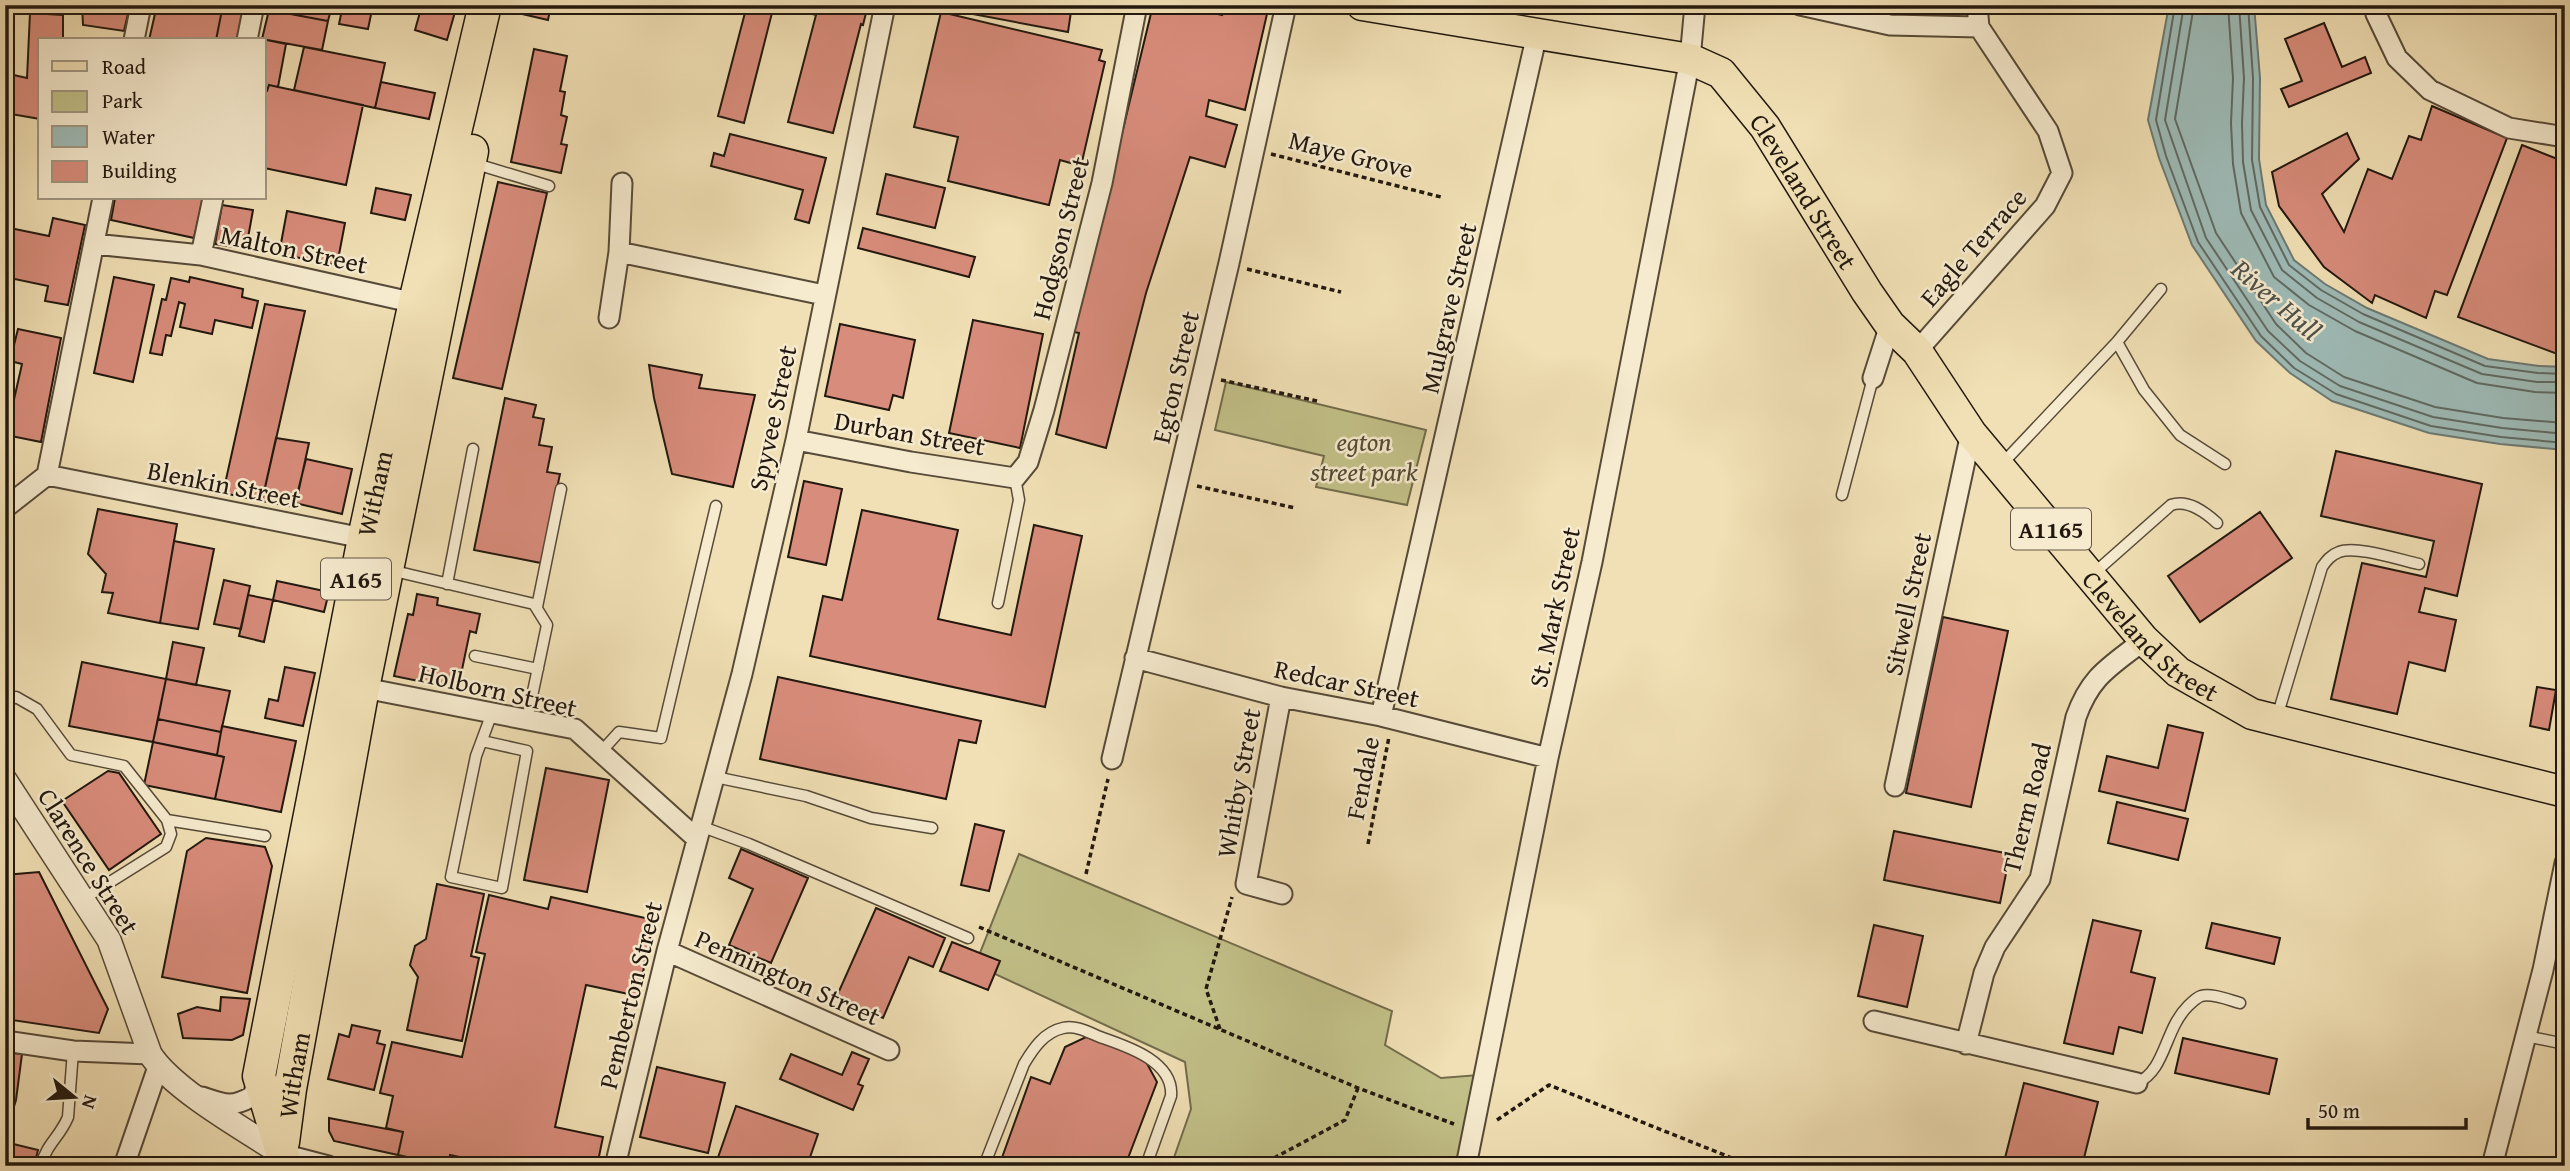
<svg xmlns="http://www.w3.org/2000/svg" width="2570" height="1171" font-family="'Gentium Book Plus',serif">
<rect width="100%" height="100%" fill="#f1e0b5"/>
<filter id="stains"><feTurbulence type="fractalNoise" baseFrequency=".00286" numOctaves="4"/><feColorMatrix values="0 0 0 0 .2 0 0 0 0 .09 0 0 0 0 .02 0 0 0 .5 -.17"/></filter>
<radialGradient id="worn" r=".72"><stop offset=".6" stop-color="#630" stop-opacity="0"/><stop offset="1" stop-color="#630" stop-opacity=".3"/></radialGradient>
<path fill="#c2c088" stroke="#726c4c" stroke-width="2" d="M1226 382 1426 430 1407 505 1316 487 1324 456 1215 430Z
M1019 854 1392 1011 1385 1045 1441 1078 1491 1074 1470 1166H1171L1191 1109 1185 1062 995 974 999 961 980 953Z"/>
<path fill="#9ebbb7" stroke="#6c7a74" stroke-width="2" d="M2169 5H2254L2260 78 2259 159 2266 205 2294 260 2325 284 2367 308 2488 359 2539 366 2565 367V450L2500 444 2429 433 2332 401 2290 373 2256 341 2192 245 2159 158 2148 120Z"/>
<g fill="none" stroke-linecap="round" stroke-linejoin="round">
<path stroke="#606a63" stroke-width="2" d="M2175 5 2156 120 2166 156 2198 242 2261 336 2294 368 2336 394 2431 426 2501 437 2565 443
M2184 5 2165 120 2206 238 2268 331 2300 361 2340 386 2433 417 2502 428 2565 434
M2194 5 2175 119 2216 233 2276 324 2306 353 2344 377 2435 407 2503 418 2565 423
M2228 5 2233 78 2231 123 2233 164 2241 213 2274 277 2309 305 2355 331 2477 383 2535 392 2565 393
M2239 5 2244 78 2242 123 2243 162 2251 210 2282 270 2317 298 2359 322 2482 374 2537 382H2565
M2248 5 2253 78 2252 160 2260 207 2289 265 2321 290 2363 314 2485 366 2538 373 2565 374"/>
</g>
<path fill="#d88c7b" stroke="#22180f" stroke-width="2" d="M82 5H130L124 31 83 25Z
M157 5H223L216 40H149Z
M223 5H248L241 40H216Z
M270 5H332L328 21 269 10Z
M343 5H373L368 29 339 24Z
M422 5H457L447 40 415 30Z
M524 5H551L548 20 522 14Z
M747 5H774L744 123 718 116Z
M779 5H868L863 25 861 24 833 133 788 122 816 15Z
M947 5H1072L1068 32 946 9Z
M1153 5H1185L1222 15 1227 5 1267 14 1245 110 1209 100 1206 116 1237 125 1225 167 1190 157 1146 293 1106 448 1056 434 1079 333 1074 332Z
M269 10 328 21 322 50 262 39Z
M941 12 1102 50 1099 60 1105 62 1081 166 1060 160 1049 205 948 181 958 137 914 127Z
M30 13 63 15V40H40V119L5 113V94L9 74 27 78Z
M2324 23 2342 67 2365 57 2371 73 2289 107 2281 89 2302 81 2285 39Z
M262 39 286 44 278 87 269 85 267 91H264V40Z
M304 47 385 63 375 108 294 90Z
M534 49 567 56 560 91 565 92 561 115 567 117 561 144 567 145 561 173 511 162Z
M381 82 435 93 429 119 375 108Z
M269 85 363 105 346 185 264 168V91H267Z
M2432 106 2507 138 2447 295 2435 291 2426 318 2375 295 2372 303 2324 267 2279 206 2272 172 2347 133 2359 159 2322 194 2344 232 2368 169 2392 179 2409 136 2421 140Z
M730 134 826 158 809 223 795 219 803 190 711 166 714 153 724 156Z
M2522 145 2565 162V341L2560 355 2458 317Z
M886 174 945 188 935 228 877 214Z
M498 182 547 193 502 389 453 378Z
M376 188 411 195 405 220 371 213Z
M115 198H203L194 238 111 220Z
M222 205 253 210 246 249 215 244Z
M287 211 345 223 337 265 279 254Z
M53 218 85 225 68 305 45 301 48 286 5 277V227L49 236Z
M863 228 975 257 969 277 858 248Z
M114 277 154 285 133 382 94 373Z
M190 277 243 289 242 297 258 301 252 328 215 320 212 334 180 327 185 304 179 302 171 336 166 335 162 355 150 353 162 299 166 300 171 278 189 282Z
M265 304 305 311 262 501 223 493Z
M973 320 1043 334 1020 448 949 433Z
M840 324 915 340 903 398 893 395 889 410 825 396Z
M18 329 61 338 41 442 6 435 22 364 10 361Z
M649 365 702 375 699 388 755 395 733 487 672 474 654 398Z
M505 398 536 405 533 417 544 419 539 445 552 447 547 472 560 474 541 563 474 550Z
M276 438 309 443 295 507 262 501Z
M2336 451 2482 484 2457 596 2425 588 2419 612 2456 620 2445 671 2409 662 2397 714 2331 699 2362 563 2426 577 2434 541 2321 516Z
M306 459 352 469 342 514 295 503Z
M804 481 842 489 826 565 788 557Z
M98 509 177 524 160 623 108 613 113 593 102 592 106 574 88 554Z
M862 510 958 530 938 619 1011 635 1034 525 1082 536 1045 707 810 656 823 596 842 600Z
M2260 512 2292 558 2200 622 2168 576Z
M2260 512 2292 558 2200 622 2168 576Z
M174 541 214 549 198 629 160 623Z
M224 580 250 586 241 629 214 624Z
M277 581 329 592 324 612 273 600Z
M417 594 438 598 437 605 480 614 476 633 470 631 458 689 394 676 408 614 413 615Z
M248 595 273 600 264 642 239 636Z
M1943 617 2008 631 1971 807 1906 793Z
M173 642 204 648 196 685 166 679Z
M82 662 166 679 153 742 69 726Z
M285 667 315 673 303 726 265 718 269 699 278 701Z
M778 677 981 721 976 743 959 740 946 799 760 759Z
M166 679 230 691 221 732 158 719Z
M2537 687 2556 690 2549 730 2530 726Z
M158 719 221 732 217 755 153 742Z
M2168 725 2203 733 2185 811 2099 791 2107 756 2158 768Z
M222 726 296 741 281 812 215 799 224 757 217 755Z
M153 742 224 757 215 799 144 785Z
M546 768 609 780 587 892 524 880Z
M108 771 119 773 161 834 109 870 62 801Z
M2117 802 2188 819 2178 860 2108 843Z
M975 824 1004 831 989 891 961 885Z
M1894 831 2010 854 2000 903 1884 880Z
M206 838 265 847 272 866 247 993 162 977 187 851Z
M741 849 808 878 771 963 729 945 753 889 729 878Z
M39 872 108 1009 99 1033 5 1019V875Z
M437 884 484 894 471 956 479 958 462 1041 407 1030 418 977 410 965 415 946 426 939Z
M489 895 548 909 551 897 654 920 638 996 586 985 555 1127 603 1137 597 1166H501L450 1155 448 1166 398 1155 403 1132 386 1128 393 1096 380 1093 392 1042 462 1057 485 954 476 952Z
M876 908 945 938 933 967 909 957 883 1018 836 998Z
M2093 920 2141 931 2131 972 2155 978 2142 1033 2119 1027 2113 1054 2064 1043Z
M2212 923 2280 938 2274 964 2206 948Z
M1874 925 1923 936 1907 1007 1858 996Z
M952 942 1000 961 988 990 940 971Z
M221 997 250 999 243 1035 232 1040 183 1038 178 1014 197 1007 220 1011Z
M352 1025 380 1031 377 1043 385 1045 374 1090 328 1079 339 1034 349 1037Z
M1086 1037 1144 1058 1157 1082 1125 1166H999L1031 1077 1050 1084 1065 1047Z
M2183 1038 2277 1059 2269 1094 2175 1073Z
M5 1052 22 1054 16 1100 5 1136Z
M852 1052 869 1059 858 1084 863 1086 853 1110 780 1079 791 1054 842 1075Z
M657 1067 725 1083 708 1153 640 1137Z
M2024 1083 2098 1102 2082 1166H2003Z
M736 1106 818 1134 807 1166H715Z
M329 1118 403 1132 398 1155 334 1141 329 1131Z
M5 1142 38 1150 34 1166H5Z"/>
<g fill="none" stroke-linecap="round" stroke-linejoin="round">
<defs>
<path id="service" d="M473 163 549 186
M2117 342 2144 390 2180 435 2225 464
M2001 465 2117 342 2161 289
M1842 495 1873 378
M390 570 534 604 547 625 527 720
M2093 574 2171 505C2188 499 2205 512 2217 523
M447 584 473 449
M998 603 1019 500 1015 478
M537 607 561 489
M475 656 538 669
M5 702 16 697 37 709 71 755 124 766 167 820 171 834 166 847 83 899
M2277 717 2322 567C2327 560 2331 555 2339 552 2356 545 2400 560 2419 564
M482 741 527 751 502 888 451 877 476 756 492 713
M600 753 619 732 661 738 716 506
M715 777 806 796 871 818 932 828
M167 820 265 836
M700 826 749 844 968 938
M2526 1036 2565 1044
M2137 1083C2166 1070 2164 1030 2188 1006 2192 1002 2196 998 2201 996 2212 993 2229 1000 2240 1003
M41 1166C46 1144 60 1137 68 1117L73 1051
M984 1166 1024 1064C1033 1049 1044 1032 1063 1028 1076 1025 1088 1032 1100 1037 1126 1046 1174 1061 1171 1096L1146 1166"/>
<path id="minor" d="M1800 5 1890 25 1979 27
M2376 5V14L2397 58 2430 90 2509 128 2565 137
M134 40 141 5
M247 40 254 5
M94 244 201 255 424 305
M619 252 824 295
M201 255 213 198
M609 318 619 252 622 183
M1917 351 2045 206 2062 173 2048 131 1979 27 1977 5
M1873 378 1890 325
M796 440 911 462 1015 478 1028 462 1044 410 1102 183 1137 5
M47 475 373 540
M47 475 103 198
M5 508 47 475
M1135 658 1281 697 1381 716 1548 758
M354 686 575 729 696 838
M1281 697 1246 884 1282 894
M1381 716 1537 34
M1112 759 1229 263 1286 5
M1895 786 1971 433
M667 951 889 1050
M1874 1021 2137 1083
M5 1041 73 1051 150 1054
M1966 1044 1984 973 1995 947 2040 879 2076 717C2091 675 2110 667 2144 640
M202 1097C226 1105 231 1108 253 1096L259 1077
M282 1154 328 1166
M125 1163 158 1067
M615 1166 667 951 742 674 796 440 885 5
M1466 1166 1548 758 1592 562 1690 59 1695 5
M2492 1166 2543 970 2565 863"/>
<path id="tertiary" d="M5 780 109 940 150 1054C172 1089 245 1130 282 1154"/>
<g id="primary">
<path id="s1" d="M1362 5 1690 59 1721 73 1765 127 1867 292 1890 325 1917 351 1971 433 2144 640 2178 672 2252 714 2565 792"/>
</g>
<g id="trunk">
<path id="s2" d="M283 1142 290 1089 363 688 472 151"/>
<path id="s3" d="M286 1166 259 1076 364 538 415 302 485 5"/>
</g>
</defs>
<use href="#service" stroke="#564a38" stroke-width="13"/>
<use href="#minor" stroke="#564a38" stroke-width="23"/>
<use href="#tertiary" stroke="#564a38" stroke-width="26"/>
<use href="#primary" stroke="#22180f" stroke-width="33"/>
<use href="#trunk" stroke="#22180f" stroke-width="35"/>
<path stroke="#22180f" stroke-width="3.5" stroke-dasharray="5 3.5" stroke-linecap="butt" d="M1271 154 1441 197
M1247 269 1341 292
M1221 380 1317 401
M1197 486 1295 508
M1368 844 1389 737
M1086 874 1108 779
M979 927 1358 1088 1454 1124
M1220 1029 1206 989 1232 897
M1497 1120 1549 1085 1752 1166
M1259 1166 1345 1120 1358 1088"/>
<use href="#service" stroke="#f6ebcf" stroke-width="10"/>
<use href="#minor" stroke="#f6ebcf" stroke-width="19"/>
<use href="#tertiary" stroke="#f6ebcf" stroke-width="23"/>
<use href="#primary" stroke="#f1e0b5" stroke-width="30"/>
<use href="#trunk" stroke="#f1e0b5" stroke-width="32"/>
</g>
<g text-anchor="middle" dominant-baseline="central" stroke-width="5" stroke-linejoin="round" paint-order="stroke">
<g fill="#f6ebcf" stroke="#625749" stroke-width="2">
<rect x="2011" y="508.5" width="80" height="41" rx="5"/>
<rect x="321" y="558.5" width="70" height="41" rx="5"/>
</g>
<g font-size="24" font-weight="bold" fill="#22180f">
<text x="2051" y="529">A1165</text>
<text x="356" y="579">A165</text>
</g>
<g font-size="26" fill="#22180f" stroke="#f6ebcf">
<text transform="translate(1351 154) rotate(14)">Maye Grove</text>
<text stroke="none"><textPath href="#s1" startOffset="511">Cleveland Street</textPath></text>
<text transform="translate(1060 238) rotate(-76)">Hodgson Street</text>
<text transform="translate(1973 247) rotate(-49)">Eagle Terrace</text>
<text transform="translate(294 249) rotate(12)">Malton Street</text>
<text transform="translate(1448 308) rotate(-77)">Mulgrave Street</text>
<text transform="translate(1175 377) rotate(-77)">Egton Street</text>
<text transform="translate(772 418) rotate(-78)">Spyvee Street</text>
<text transform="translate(910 433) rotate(10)">Durban Street</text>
<text transform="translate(224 484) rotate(11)">Blenkin Street</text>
<text stroke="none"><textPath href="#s3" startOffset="688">Witham</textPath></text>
<text transform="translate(1907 604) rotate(-78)">Sitwell Street</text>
<text transform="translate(1554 607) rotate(-78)">St. Mark Street</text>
<text stroke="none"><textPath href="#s1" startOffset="1078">Cleveland Street</textPath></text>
<text transform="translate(1347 683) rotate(12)">Redcar Street</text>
<text transform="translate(498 690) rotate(13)">Holborn Street</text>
<text transform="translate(1362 778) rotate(-79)">Fendale</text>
<text transform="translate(1238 783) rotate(-80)">Whitby Street</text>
<text transform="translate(2026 808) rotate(-76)">Therm Road</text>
<text transform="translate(89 861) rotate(58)">Clarence Street</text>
<text transform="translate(788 977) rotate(24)">Pennington Street</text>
<text transform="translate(630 995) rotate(-76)">Pemberton Street</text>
<text stroke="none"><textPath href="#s2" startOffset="68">Witham</textPath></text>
</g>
<g font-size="26" font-style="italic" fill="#524a33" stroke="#f6ebcf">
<text x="1364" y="441">egton<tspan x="1364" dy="30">street park</tspan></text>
</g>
<g font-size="28" font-style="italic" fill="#4d514a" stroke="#f6ebcf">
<text transform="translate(2277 299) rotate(41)">River Hull</text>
</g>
</g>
<rect width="2570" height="1171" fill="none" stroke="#f1e0b5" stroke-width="28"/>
<rect x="7" y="7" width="2556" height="1157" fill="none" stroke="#22180f" stroke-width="3.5"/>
<rect x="14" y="14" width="2542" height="1143" fill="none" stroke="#22180f" stroke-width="2"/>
<rect x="38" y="38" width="228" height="161" fill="#f6ebcf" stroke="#a19782" stroke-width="2"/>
<rect x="52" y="61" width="35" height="10" fill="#f1e0b5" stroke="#a19782" stroke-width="2"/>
<text x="102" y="74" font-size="21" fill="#22180f">Road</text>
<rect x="52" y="91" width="35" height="21" fill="#c2c088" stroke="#a19782" stroke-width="2"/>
<text x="102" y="108" font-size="21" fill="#22180f">Park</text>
<rect x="52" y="126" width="35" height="21" fill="#9ebbb7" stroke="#a19782" stroke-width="2"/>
<text x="102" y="144" font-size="21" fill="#22180f">Water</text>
<rect x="52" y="161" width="35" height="21" fill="#d88c7b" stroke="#a19782" stroke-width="2"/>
<text x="102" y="178" font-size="21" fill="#22180f">Building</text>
<g transform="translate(74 1097) rotate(108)" stroke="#f6ebcf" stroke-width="5" paint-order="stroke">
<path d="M0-5L12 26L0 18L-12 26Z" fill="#22180f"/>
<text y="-10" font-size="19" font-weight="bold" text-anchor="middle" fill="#22180f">N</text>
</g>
<path d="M2308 1118v10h158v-10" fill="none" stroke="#22180f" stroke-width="3.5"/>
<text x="2318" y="1118" font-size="21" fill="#22180f" stroke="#f6ebcf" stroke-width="5" paint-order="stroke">50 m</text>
<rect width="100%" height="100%" filter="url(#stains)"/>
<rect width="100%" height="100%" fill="url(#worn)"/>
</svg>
